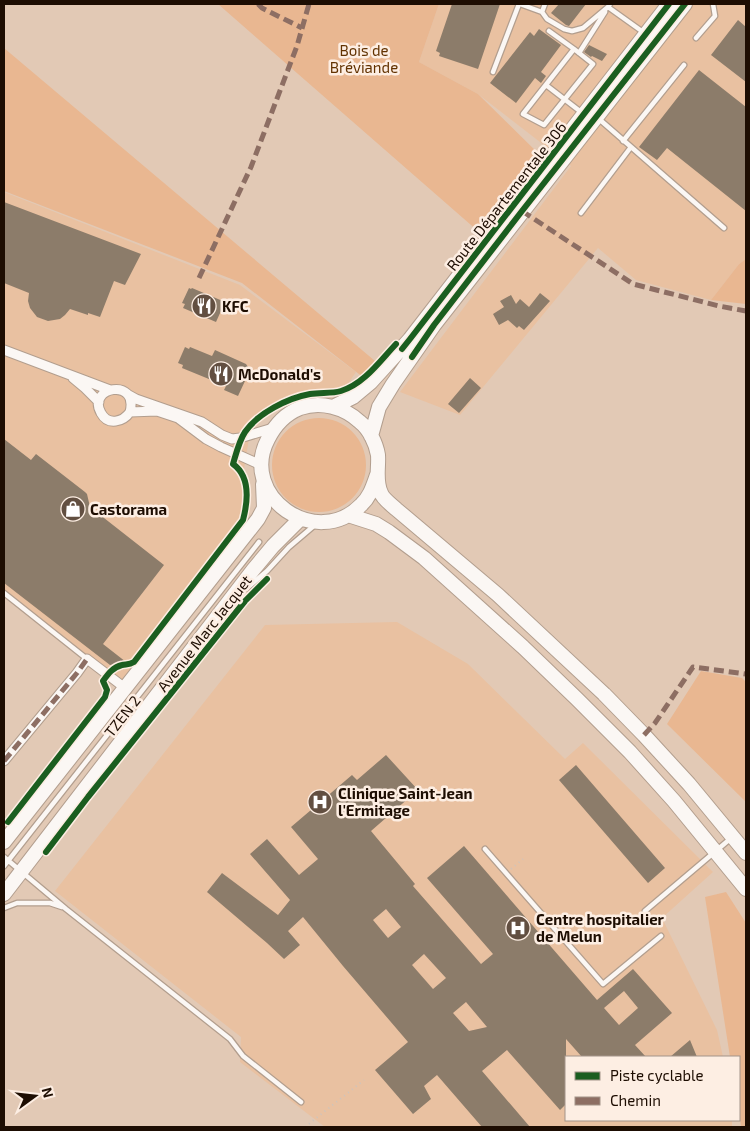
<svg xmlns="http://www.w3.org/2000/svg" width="750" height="1131" font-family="'Exo 2',sans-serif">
<rect width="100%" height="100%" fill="#e2c9b5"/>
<path fill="#e9c1a1" d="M439 4H746V259L739 264 711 300 636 280 598 248 460 415 400 392 571 166 478 94 419 62Z
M4 192 240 285 356 372 341 394 313 391 288 397 250 432 244 469 249 487 250 509 244 522 121 684 4 592Z
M397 622 468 664 565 759 583 743 713 872 662 918 717 1030 723 1057H566V1120H732V1127H325L240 1062 241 1037 55 891 265 625Z"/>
<path fill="#e9b791" d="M218 4H439L419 62 478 94 544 159 487 239Z
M4 48 375 361 364 378 242 283 4 191Z
M746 259V304L711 300 739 264Z
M272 465a47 47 0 1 1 94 0a47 47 0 1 1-94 0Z
M701 671 742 678 746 682V802L667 724Z
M726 892 746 923V1127H741L739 1111V1057H730L705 897Z"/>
<path fill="#8c7c6a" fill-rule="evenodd" d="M452 4H500L478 69 439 56 440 53 436 51Z
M559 4H586L569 26 566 25 551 13Z
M738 20 746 27V82L711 55Z
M539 29 561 45 541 72 546 76 541 83 535 78 516 103 490 83 530 32 534 36Z
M589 45 607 54 602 61 592 56 591 57 584 52Z
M699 70 746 107V211L667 148 657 160 639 147Z
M4 202 141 254 125 285 114 281 100 317 88 313V315L70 309 65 315 60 319 48 321 37 317 30 308 28 301 29 293 4 283Z
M189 288 191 289 192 288 225 302 216 322 183 308 185 304 182 303Z
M540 293 550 301 524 330 519 326 517 328 508 320 499 325 493 314 504 307 500 301 511 295 516 304 520 299 529 307Z
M185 347 189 349 190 347 212 356 215 350 246 364 248 367 243 380 245 381 238 396 224 390 226 386 182 368 183 365 178 363Z
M470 378 481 388 459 413 448 404Z
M4 439 31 460 36 454 85 492 87 494 90 507 164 565 103 644 126 662 110 665 4 583Z
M386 755 418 790 371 831 415 884 413 886 481 964 493 954 427 878 464 846 597 1000 633 969 672 1013 635 1045 646 1057H582L566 1039V1104L560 1110 507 1050 482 1071 530 1127H482L437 1075 424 1086 431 1099 413 1114 375 1070 408 1042 343 966 303 917 288 931 300 945 284 959 267 943 207 892 222 873 278 915 290 900 250 854 267 839 299 875 318 859 291 827 352 775 357 780ZM386 909 401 927 388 938 373 920ZM424 954 446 978 433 989 412 965ZM624 991 638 1008 619 1025 604 1008ZM466 1002 487 1027 469 1031 453 1013Z
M576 765 665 868 648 883 559 780Z
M690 1040 697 1057H670Z"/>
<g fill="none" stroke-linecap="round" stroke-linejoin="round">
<defs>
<path id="lane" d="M520 4 542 12 545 4
M610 4 608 7 643 32
M542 12 547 19 564 29 572 31 583 28 608 7
M549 31 574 49
M696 38 715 16 713 4
M574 49 593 64 544 125 523 114Z
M579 53 605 12
M493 72 519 4
M546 85 581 112
M599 119 724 228
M623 141 684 65
M581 213 631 147
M247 588 267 571 289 547 316 524
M4 593 87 659
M485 849 603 984 661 936
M4 857 66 909 230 1039 243 1056 301 1102
M4 866 259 542
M4 908 17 903H50L62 907
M645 911 730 839"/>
<path id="street" d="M4 350 110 390
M73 378 85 388 99 402
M127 394 136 399 202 422 222 435 232 439 240 438 273 428
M130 412C139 377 86 387 101 413 108 426 123 422 130 412L157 411 178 418 206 439 221 447 261 465
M4 761 77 673 87 659 125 688"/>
<path id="primary" d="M333 407 353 397 371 382 410 339 669 4
M371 436 379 407 393 384 434 325 685 4
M377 475C373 486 370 497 361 505 316 551 238 496 268 439 275 425 285 414 300 408 321 401 344 407 360 422 369 429 376 443 378 455 379 467 375 481 381 493 383 499 392 505 396 509L498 595 604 694 644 735 689 784 746 853
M348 515 376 524 389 532 424 558 523 647 577 699 630 752 674 801 746 889
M4 842 258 519 264 508 263 484
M4 894 253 570 273 546 300 519"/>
</defs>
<use href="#lane" stroke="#b29e8e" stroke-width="7"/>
<use href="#street" stroke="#b29e8e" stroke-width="11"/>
<use href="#primary" stroke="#b29e8e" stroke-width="16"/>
<path stroke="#ccc4be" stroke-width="2" stroke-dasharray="1 4" stroke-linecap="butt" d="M511 869 523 859
M305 1127 364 1080"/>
<use href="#lane" stroke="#fbf7f4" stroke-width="4.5"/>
<use href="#street" stroke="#fbf7f4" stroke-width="9"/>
<use href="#primary" stroke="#fbf7f4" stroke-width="14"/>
<path stroke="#8d6e63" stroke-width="5" stroke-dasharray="10 5" stroke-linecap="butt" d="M258 4 262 8 302 28
M522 211 633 284 719 306 746 311
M199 278 251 167 297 46 309 4
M644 735 655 723 693 667 746 674
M4 761 77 673 87 659"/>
<defs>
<path id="cycleway" d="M402 349 410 339 669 4
M412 357 434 325 522 211 685 4
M8 822 105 697 107 690 103 681C108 674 113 667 122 665 126 664 129 665 134 662L243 520C248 501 251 477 233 464 236 454 239 441 245 432 258 413 288 398 310 394 320 392 331 394 341 391 364 384 380 361 396 344
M46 852 88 797 245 601 267 579"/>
</defs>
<use href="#cycleway" stroke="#fdeee3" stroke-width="9"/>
<use href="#cycleway" stroke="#1b5e20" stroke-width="6"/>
</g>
<defs>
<symbol id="restaurant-disc" viewBox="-11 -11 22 22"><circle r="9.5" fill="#624f41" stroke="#fdeee3"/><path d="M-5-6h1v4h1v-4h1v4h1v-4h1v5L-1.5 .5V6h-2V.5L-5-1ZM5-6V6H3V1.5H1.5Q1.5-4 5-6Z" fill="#fff"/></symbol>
<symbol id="shop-disc" viewBox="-11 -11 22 22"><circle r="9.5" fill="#624f41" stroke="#fdeee3"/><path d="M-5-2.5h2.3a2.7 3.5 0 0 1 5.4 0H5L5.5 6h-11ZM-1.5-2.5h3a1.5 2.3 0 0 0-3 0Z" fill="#fff"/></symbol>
<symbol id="hospital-disc" viewBox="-11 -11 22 22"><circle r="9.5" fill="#624f41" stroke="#fdeee3"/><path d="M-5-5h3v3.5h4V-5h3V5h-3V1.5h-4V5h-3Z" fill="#fff"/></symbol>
</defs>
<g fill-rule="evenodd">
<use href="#restaurant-disc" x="190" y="292" width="28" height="28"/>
<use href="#restaurant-disc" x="207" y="360" width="28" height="28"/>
<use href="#shop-disc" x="59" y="495" width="28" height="28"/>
<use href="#hospital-disc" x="306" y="788" width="28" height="28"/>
<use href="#hospital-disc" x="504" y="914" width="28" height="28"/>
</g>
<g text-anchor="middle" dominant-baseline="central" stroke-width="5" stroke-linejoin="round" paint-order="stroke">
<g font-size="15" fill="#623200" stroke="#fdeee3">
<text x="364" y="50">Bois de<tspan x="364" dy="17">Bréviande</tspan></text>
</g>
<g font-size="15" fill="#1d0d02" stroke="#fdeee3">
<text transform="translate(506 196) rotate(-52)">Route Départementale 306</text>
<text transform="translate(204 633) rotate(-52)">Avenue Marc Jacquet</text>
<text transform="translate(122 716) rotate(-52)">TZEN 2</text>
</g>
<g font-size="15" font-weight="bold" fill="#1d0d02" stroke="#fdeee3" text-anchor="start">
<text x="222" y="306">KFC</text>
<text x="238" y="374">McDonald's</text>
<text x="90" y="509">Castorama</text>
<text x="338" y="793">Clinique Saint-Jean<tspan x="338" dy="17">l'Ermitage</tspan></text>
<text x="536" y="919">Centre hospitalier<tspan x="536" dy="17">de Melun</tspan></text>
</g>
</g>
<rect width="750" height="1131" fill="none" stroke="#1d0d02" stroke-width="10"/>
<rect x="565" y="1056" width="175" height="65" fill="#fdeee3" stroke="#a39489"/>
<rect x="575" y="1072" width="25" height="8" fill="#1b5e20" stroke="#a39489"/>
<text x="610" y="1081" font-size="15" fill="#1d0d02">Piste cyclable</text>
<rect x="575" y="1097" width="25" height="8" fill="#8d6e63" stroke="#a39489"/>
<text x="610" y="1106" font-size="15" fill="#1d0d02">Chemin</text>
<g transform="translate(35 1096) rotate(75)" stroke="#fdeee3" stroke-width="4" paint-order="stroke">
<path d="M0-4L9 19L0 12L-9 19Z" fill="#1d0d02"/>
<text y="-8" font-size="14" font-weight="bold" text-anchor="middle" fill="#1d0d02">N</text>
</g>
</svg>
